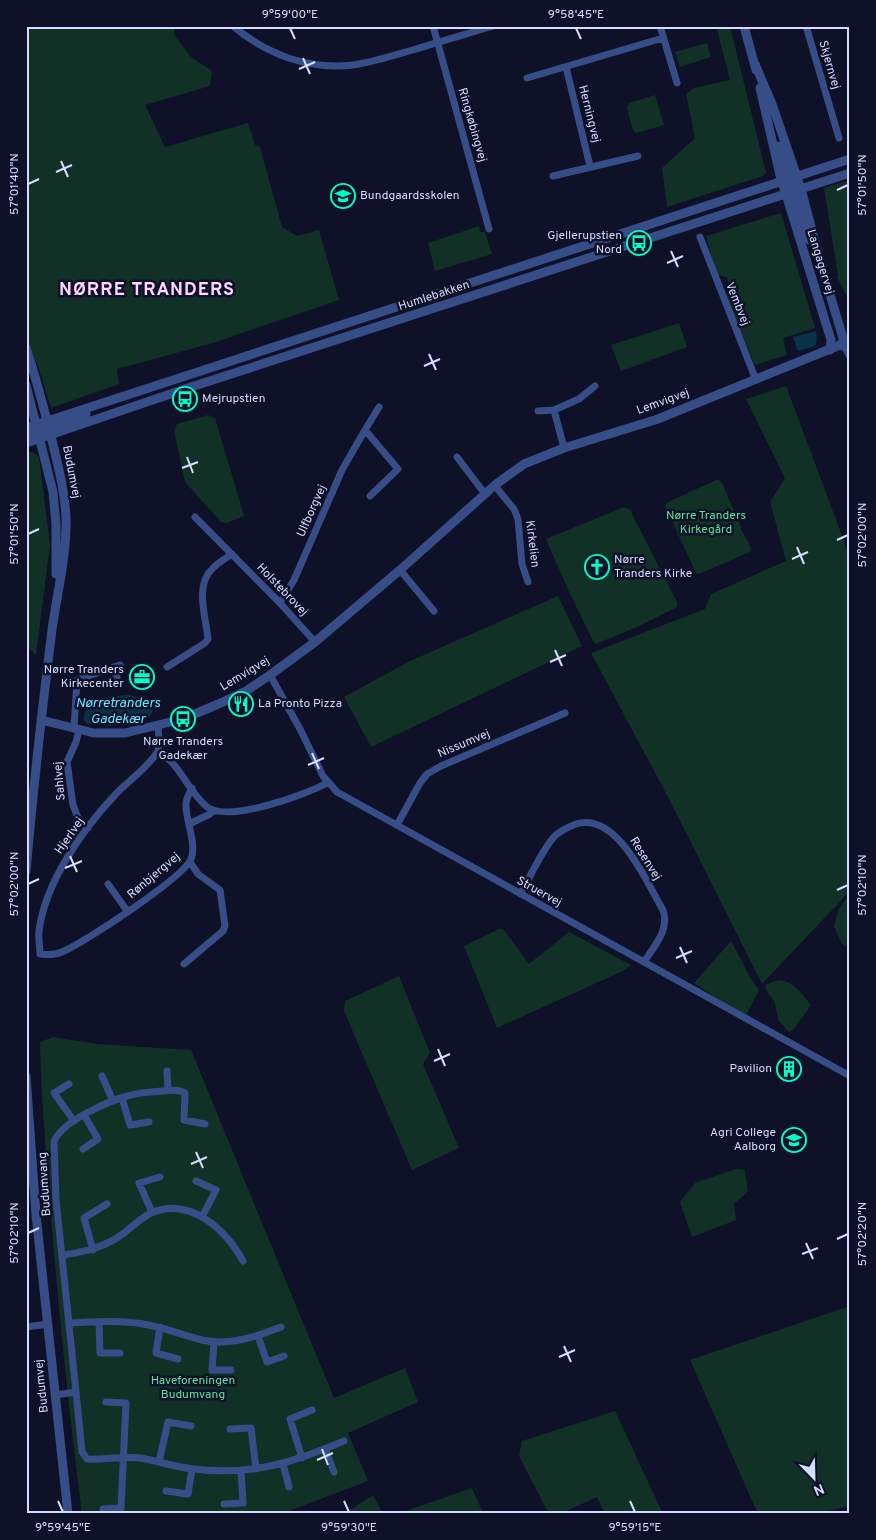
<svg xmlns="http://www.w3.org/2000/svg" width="876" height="1540" font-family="Overpass,sans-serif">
<rect width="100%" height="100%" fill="#0e1127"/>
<path fill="#113126" d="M26 26H175L174 35 191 57 212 71 210 86 145 105 165 147 248 123 255 145 260 147 282 227 297 236 319 230 339 300 213 343 117 369 119 384 51 408 38 366 26 339Z
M716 26H730L766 173 763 176 667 207 662 168 695 138 686 94 694 88 730 80Z
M707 43 711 57 680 67 675 52Z
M655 95 664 125 636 133 633 131 627 108 629 103Z
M850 180V300L848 299 837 277 838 275 824 188Z
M781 213 815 328 783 338 787 355 755 365 726 297 728 283 727 277 717 275 706 236Z
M479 226 480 232H485L492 254 435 271 428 243Z
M679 323 687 347 621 371 611 345Z
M786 386 850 557V891L762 984 668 797 591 653 705 609 711 594 786 561 770 502 785 478 746 399Z
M208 415 215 418 244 516 227 523 221 522 185 482 174 431 177 424Z
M32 452 39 457 50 545 36 655 26 645V453Z
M716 480H719L722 483 741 527V530L743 533 751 548 750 552 699 574 696 573 665 506 668 502Z
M624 507 630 510 677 602V607L639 626 596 644 593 641 570 594 546 539Z
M558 596 582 646 371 747 344 697 408 662Z
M850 893V948L842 944 834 926 839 909Z
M499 929 504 930 529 964 569 932 631 965 623 971 497 1028 464 946Z
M731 941 750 977 759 990 746 1015 718 999 694 983Z
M399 976 430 1053 423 1064 459 1148 412 1170 344 1011 345 1001Z
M778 980C794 981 801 993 811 1005L794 1029 789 1032 779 1021 774 1001 767 992 765 985Z
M53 1037 97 1044 191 1050 334 1398 405 1368 418 1402 348 1433 368 1481 281 1514H82C69 1411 58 1308 50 1205 46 1151 41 1097 40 1042Z
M736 1169 745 1170 748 1191 734 1204 736 1220 692 1237 680 1202 695 1183Z
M850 1306V1506L813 1514H758L690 1360Z
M615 1411 663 1514H605L597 1497 560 1514H549L519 1456 522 1441Z
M472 1488 483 1513 481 1514H397Z
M373 1495 383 1514H344Z"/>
<path fill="#083246" d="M816 331 817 340 815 346 798 351 793 337Z
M128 695C140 697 162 704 148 719L112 726 87 724C83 720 83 718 85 713 91 697 114 696 128 695Z"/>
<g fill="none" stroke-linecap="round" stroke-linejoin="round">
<path stroke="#374d88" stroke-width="7" d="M233 26C267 55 309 70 353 65 374 62 395 55 416 49 441 41 467 34 493 26
M433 26 489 229
M660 26 677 83
M806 26 839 138
M566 67 590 166
M527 78 663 38
M553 176 638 156
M700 237 756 380
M840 345 846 349 850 357
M538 411 554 410
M365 430 379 407
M564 448 554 410 579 399 595 386
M457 457 485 494
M495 486 514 509 518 519 522 564 528 582
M195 517 280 603 315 642
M400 570 434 611
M280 603 294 580 342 470 365 430 398 469 370 496
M113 667 117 677
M167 667 205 643 208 639C206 617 194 585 213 568 219 562 226 558 232 554
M270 675 300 729 323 776 337 792 850 1076
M158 725 159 741 158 751C183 767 186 789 206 806 226 824 305 795 327 783
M74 728 77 680 120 665
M79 730 76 742 67 762 73 805 78 818 88 828
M158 751C147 769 129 780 115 795 82 830 45 883 39 931 38 938 40 946 40 954 48 955 55 955 62 952 85 942 183 878 191 859 197 845 186 821 186 806 185 800 189 794 192 788
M189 824 210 814 213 811
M397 825 420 783 427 774 441 766 565 713
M108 884 128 912
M520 894C531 876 540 854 553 838 559 831 568 827 576 824 617 811 647 883 663 910 670 930 654 946 644 962
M184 964 223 931 225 926 220 890 198 874 190 862
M167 1071 168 1090
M102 1076 113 1101
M69 1084 54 1093 74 1121
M122 1098 130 1125 149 1122
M83 1149 98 1139 84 1115
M196 1181 216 1190 202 1217
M152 1212 139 1183 160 1177
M93 1250 84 1218 107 1204
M63 1255C83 1252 102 1248 120 1236 130 1229 139 1219 151 1213 190 1196 226 1230 243 1261
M99 1322 100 1353H120
M70 1323C94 1322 119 1320 143 1324 163 1327 182 1335 202 1340 230 1346 255 1337 281 1327
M26 1327 48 1324
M160 1327 156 1353 178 1359
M258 1336 267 1362 284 1356
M214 1342 212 1370H231
M76 1392 56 1199 54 1142C61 1121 111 1100 131 1095 141 1092 152 1092 162 1091 169 1090 179 1089 185 1093L184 1120 205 1124
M55 1395 76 1392 82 1452 87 1459C105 1460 123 1456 140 1458 158 1461 175 1467 193 1469 250 1476 292 1463 344 1441
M230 1429 251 1428 256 1469
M325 1449 334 1472
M302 1458 290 1419 312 1410
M159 1462 168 1422 191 1426
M283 1464 289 1487
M166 1491 188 1494 192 1469
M224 1504 243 1503 241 1470
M103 1509 121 1508 126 1403 106 1402"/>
<path stroke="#374d88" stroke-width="9" d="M744 26 756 70
M760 88 780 175 831 340 830 350
M779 146 789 179 793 183
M790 188 794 191 809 240
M26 348C36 377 43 406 51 436 57 462 65 490 66 518 67 555 57 593 52 630 42 710 33 791 26 871
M26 385 53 492 56 524V574
M26 428 850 159
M45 432 86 414
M26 435 43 428
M26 443 188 388 850 173
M41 720 94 733H125L183 719 223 702 246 691 270 675 315 642 400 570 495 485 524 464 564 448 658 419 840 345 843 342V338L822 268 801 189 772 104 755 64
M26 1076 36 1215 68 1514"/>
</g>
<path fill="none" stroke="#d4dcff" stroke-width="2" d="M290 28 295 39M576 28 581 39M303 58 310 74M299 69 315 62M61 161 68 177M56 172 72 165M28 184 39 179M837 190 848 185M671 251 678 267M667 263 683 256M429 354 436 370M424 366 440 359M187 457 193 473M182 468 198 462M28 534 39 529M837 540 848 535M797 547 804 564M792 559 808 552M555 650 562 666M550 662 566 655M312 753 319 769M308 765 324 758M70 856 77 872M65 868 82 861M28 884 39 879M837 890 848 885M680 947 687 963M676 958 692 951M438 1049 445 1066M434 1061 450 1054M196 1152 203 1168M191 1164 207 1157M28 1233 39 1228M837 1239 848 1234M806 1243 813 1259M802 1254 818 1248M564 1346 571 1362M559 1357 575 1350M322 1449 328 1465M317 1460 333 1453M58 1501 63 1512M344 1501 349 1512M630 1501 635 1512"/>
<defs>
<symbol id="school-ring" viewBox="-11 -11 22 22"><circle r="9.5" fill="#0e1127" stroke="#00ffc9" stroke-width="1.5"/><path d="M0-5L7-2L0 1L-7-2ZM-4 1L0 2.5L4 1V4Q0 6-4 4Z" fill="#00ffc9"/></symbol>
<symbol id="bus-ring" viewBox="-11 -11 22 22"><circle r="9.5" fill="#0e1127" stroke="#00ffc9" stroke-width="1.5"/><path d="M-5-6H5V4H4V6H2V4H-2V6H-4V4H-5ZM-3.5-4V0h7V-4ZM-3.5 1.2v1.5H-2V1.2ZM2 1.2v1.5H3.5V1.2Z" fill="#00ffc9"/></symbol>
<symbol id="church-ring" viewBox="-11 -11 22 22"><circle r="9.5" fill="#0e1127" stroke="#00ffc9" stroke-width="1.5"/><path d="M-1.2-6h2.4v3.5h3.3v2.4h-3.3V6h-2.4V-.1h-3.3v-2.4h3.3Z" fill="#00ffc9"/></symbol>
<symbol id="office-ring" viewBox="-11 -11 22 22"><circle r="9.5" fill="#0e1127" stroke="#00ffc9" stroke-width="1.5"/><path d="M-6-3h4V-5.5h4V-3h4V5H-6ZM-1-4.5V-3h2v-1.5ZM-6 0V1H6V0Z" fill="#00ffc9"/></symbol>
<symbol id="restaurant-ring" viewBox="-11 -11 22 22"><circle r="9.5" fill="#0e1127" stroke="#00ffc9" stroke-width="1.5"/><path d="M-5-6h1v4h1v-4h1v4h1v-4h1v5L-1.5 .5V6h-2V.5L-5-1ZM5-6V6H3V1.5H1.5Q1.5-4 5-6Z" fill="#00ffc9"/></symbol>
<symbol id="building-ring" viewBox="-11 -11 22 22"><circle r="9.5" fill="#0e1127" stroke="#00ffc9" stroke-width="1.5"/><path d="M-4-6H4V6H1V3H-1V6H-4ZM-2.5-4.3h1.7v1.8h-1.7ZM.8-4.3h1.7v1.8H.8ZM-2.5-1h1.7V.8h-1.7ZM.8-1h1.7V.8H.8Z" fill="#00ffc9"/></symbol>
<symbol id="university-ring" viewBox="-11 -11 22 22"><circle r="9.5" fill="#0e1127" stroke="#00ffc9" stroke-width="1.5"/><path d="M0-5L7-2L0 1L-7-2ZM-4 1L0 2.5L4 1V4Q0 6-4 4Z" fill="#00ffc9"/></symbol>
</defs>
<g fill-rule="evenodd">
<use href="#school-ring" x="329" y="182" width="28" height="28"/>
<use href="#bus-ring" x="625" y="229" width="28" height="28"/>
<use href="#bus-ring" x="171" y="385" width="28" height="28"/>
<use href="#church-ring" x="583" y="553" width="28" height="28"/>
<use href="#office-ring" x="128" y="663" width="28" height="28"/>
<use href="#restaurant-ring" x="227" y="690" width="28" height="28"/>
<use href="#bus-ring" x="169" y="705" width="28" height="28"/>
<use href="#building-ring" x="775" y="1055" width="28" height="28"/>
<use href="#university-ring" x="780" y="1126" width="28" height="28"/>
</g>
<g text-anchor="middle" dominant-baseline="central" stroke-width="5" stroke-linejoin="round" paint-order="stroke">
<g font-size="12" fill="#d4dcff" stroke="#0e1127">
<text transform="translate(829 65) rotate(74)">Skjernvej</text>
<text transform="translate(589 114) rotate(76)">Herningvej</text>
<text transform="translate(472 125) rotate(74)">Ringkøbingvej</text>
<text transform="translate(820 262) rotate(73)">Langagervej</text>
<text transform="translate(434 296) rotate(-18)">Humlebakken</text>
<text transform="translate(737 304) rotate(68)">Vembvej</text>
<text transform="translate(663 402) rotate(-20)">Lemvigvej</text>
<text transform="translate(71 472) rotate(79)">Budumvej</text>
<text transform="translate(312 511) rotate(-66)">Ulfborgvej</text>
<text transform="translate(532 544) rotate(83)">Kirkelien</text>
<text transform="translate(282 590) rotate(46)">Holstebrovej</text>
<text transform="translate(245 674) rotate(-31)">Lemvigvej</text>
<text transform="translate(464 744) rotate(-23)">Nissumvej</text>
<text transform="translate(60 781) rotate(-95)">Sahlvej</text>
<text transform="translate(70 836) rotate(-55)">Hjerlvej</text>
<text transform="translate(645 859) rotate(58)">Resenvej</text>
<text transform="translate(154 876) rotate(-40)">Rønbjergvej</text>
<text transform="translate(539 892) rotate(29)">Struervej</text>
<text transform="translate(45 1184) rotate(-94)">Budumvang</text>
<text transform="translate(42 1386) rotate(-96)">Budumvej</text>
</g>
<g font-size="12" fill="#d4dcff" stroke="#0e1127" text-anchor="start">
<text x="360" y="196">Bundgaardsskolen</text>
<text x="622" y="236" text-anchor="end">Gjellerupstien<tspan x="622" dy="14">Nord</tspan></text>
<text x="202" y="399">Mejrupstien</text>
<text x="614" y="560">Nørre<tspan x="614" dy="14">Tranders Kirke</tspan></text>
<text x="124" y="670" text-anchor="end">Nørre Tranders<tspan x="124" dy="14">Kirkecenter</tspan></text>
<text x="258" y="704">La Pronto Pizza</text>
<text x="183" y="742" text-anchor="middle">Nørre Tranders<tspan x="183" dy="14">Gadekær</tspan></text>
<text x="772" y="1069" text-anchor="end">Pavilion</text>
<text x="776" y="1133" text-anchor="end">Agri College<tspan x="776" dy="14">Aalborg</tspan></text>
</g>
<g font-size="12" fill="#59e597" stroke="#0e1127">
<text x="706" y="516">Nørre Tranders<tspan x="706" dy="14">Kirkegård</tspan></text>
<text x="193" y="1381">Haveforeningen<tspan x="193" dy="14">Budumvang</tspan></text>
</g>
<g font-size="14" font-style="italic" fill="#62e7ff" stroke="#0e1127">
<text x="118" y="703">Nørretranders<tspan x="118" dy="16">Gadekær</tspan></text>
</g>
<g font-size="18" font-weight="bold" letter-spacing="1" fill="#ffd6fd" stroke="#0e1127">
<text x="147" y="290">NØRRE TRANDERS</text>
</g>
</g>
<rect width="876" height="1540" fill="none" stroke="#0e1127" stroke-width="55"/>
<g transform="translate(814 1478) rotate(157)" stroke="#0e1127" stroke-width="4" paint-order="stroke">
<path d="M0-4L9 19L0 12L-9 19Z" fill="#d4dcff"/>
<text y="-8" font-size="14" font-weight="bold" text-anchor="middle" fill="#d4dcff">N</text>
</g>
<rect x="28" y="28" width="820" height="1484" fill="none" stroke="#d4dcff" stroke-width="2"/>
<g font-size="12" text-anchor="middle" fill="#d4dcff">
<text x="290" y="18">9°59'00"E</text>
<text x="576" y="18">9°58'45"E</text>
<text transform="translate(14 184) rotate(-90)" y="4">57°01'40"N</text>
<text transform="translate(862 185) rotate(-90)" y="4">57°01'50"N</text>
<text transform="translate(14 534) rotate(-90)" y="4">57°01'50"N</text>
<text transform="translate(862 535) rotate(-90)" y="4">57°02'00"N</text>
<text transform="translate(14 884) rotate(-90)" y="4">57°02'00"N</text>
<text transform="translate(862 885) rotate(-90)" y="4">57°02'10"N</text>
<text transform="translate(14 1233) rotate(-90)" y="4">57°02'10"N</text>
<text transform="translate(862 1234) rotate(-90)" y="4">57°02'20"N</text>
<text x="63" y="1531">9°59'45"E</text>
<text x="349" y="1531">9°59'30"E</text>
<text x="635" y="1531">9°59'15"E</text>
</g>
</svg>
